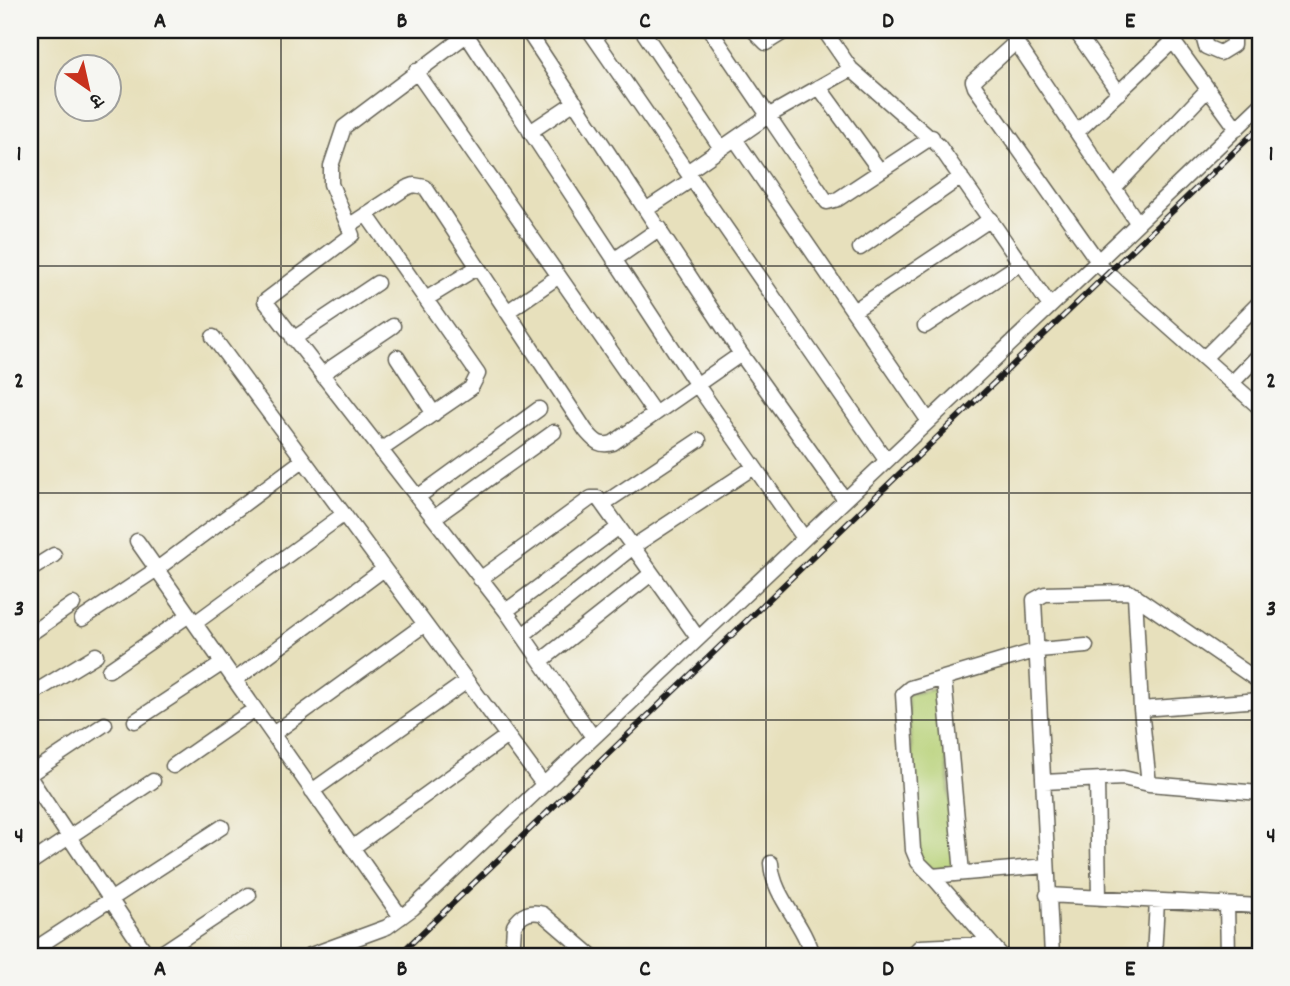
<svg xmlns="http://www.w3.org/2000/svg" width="1290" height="986" font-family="Dekko,'Playpen Sans Deva',sans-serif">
<rect width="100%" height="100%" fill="#f6f6f2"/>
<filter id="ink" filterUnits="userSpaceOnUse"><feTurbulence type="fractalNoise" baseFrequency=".0143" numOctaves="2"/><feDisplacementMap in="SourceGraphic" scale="14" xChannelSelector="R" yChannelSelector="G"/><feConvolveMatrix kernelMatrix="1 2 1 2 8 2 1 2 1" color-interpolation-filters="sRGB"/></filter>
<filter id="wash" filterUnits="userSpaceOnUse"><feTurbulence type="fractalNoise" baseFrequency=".00686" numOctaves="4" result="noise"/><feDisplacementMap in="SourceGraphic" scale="28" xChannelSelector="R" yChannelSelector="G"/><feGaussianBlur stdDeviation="1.57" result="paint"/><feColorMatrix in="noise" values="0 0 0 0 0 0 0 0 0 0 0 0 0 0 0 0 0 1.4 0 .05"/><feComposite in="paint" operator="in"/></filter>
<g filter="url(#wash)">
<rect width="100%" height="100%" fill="#e7e0bc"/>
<path fill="#b6d075" stroke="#697648" stroke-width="2" d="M942 688 955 865 936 870 920 861 907 694Z"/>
</g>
<g filter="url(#ink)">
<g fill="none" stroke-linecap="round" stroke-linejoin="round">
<defs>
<path id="minor" d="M473 30 344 127 331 166V184L352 235 265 301 506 611 593 737
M527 30 741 354 845 500
M589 30 886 460
M642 30 721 148
M710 30 827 202 838 199 932 137
M753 30 766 43 787 30
M824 30 851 69 939 146 1050 306
M1008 30 1137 222
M1075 30 1119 93
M1165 30 1237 129
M1205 30 1203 36 1206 47 1220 53 1233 45V30
M921 32 924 30
M466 34 697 385 804 538
M1016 42 973 81 975 87 1097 260
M416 71 655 414
M819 87 880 171
M530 132 575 102
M1077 132 1173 41
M735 139 928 420
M687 172 768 116 851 69
M1114 188 1208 89
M647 209 691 180
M366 214 478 374 471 388 382 449
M350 225 406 188 414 185 425 187 586 431C595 441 599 447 613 443L741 354
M860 248 961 177
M614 260 660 228
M1093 266 1260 106
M426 299 478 267
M855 310 991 219
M507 312 559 276
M925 326 1021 263
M213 337 543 784
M293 339 377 283
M397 357 434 414
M1204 358 1260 302
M322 374 393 326
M1233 382 1260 354
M419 496 539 409
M603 504 699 440
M435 517 554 432
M137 541 401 917
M30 570 54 555
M480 579 591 498H598L698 638
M1135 595 1141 709
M506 611 619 527
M82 619 157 569 303 460
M195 623 344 514
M30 634 73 604
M523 635 634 546 754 467
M541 661 651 574
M109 670 189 615
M944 679 962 873
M235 680 384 569
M30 695 96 655
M135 721 223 663
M273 734 425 624
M173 766 255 709
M30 774 105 724
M30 778 148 956
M1097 780 1099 898
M1044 782 1123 778 1149 784 1260 793
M1149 784 1141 709 1260 700
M312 791 467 681
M352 848 507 736
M30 863 153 781
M771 863C773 898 804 922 812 956
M932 876 918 862 913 850 903 694 910 688 1038 650 1086 646
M1047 895 1260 906
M1227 904 1228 956
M30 952 222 827
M157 956 249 895
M308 956 387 927 413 908 1093 266H1100L1260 408
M512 956 514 926C521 914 531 910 543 914L592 956
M911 956 920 947 989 944V948
M1002 956 932 876 1046 866
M1052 956 1034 600 1045 594 1129 592 1260 682
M1154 956 1157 901"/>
</defs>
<use href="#minor" stroke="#636154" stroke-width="17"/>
<use href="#minor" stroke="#fff" stroke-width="14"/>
<defs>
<path id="rail" d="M398 956 1260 127"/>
</defs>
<use href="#rail" stroke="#1c1c1c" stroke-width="6"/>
<use href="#rail" stroke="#f6f6f2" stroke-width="3.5" stroke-dasharray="10" stroke-linecap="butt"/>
</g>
</g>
<path fill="none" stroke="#1c1c1c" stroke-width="2" stroke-opacity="0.55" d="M281 30V956M524 30V956M766 30V956M1009 30V956M30 266H1260M30 493H1260M30 720H1260"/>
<rect width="1290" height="986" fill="none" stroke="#f6f6f2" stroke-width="77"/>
<g transform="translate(88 88) rotate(146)"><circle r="33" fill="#f6f6f2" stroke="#9f9f9c" stroke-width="2"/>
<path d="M0-5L12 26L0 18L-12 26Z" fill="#c8321e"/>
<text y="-10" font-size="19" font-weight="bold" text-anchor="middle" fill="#1c1c1c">उ</text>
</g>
<rect x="38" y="38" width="1214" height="910" fill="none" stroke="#1c1c1c" stroke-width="2.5"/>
<g font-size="23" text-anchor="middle" font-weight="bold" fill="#1c1c1c">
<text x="160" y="27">A</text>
<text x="402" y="27">B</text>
<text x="645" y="27">C</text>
<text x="888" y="27">D</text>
<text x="1130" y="27">E</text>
<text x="19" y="160">1</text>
<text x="1271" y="160">1</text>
<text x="19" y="387">2</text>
<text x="1271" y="387">2</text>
<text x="19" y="615">3</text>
<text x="1271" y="615">3</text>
<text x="19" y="842">4</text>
<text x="1271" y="842">4</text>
<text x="160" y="975">A</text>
<text x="402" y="975">B</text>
<text x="645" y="975">C</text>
<text x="888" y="975">D</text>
<text x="1130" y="975">E</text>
</g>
</svg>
